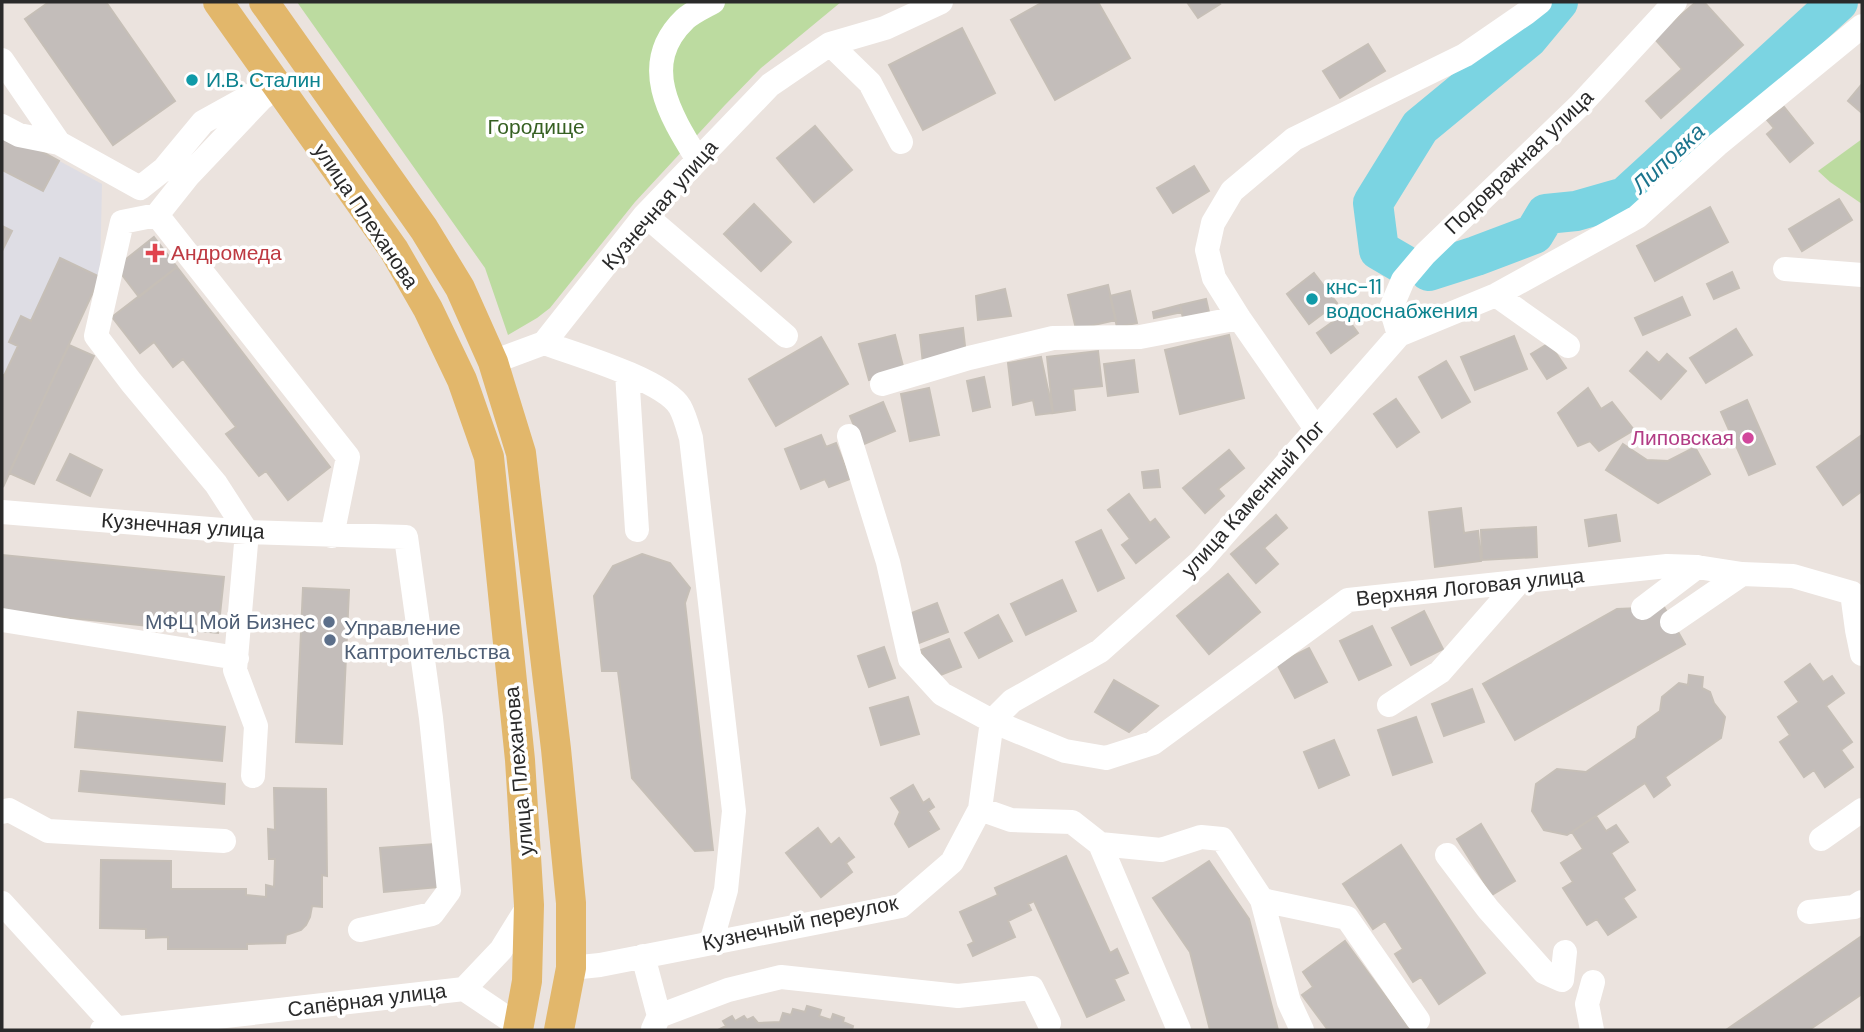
<svg xmlns="http://www.w3.org/2000/svg" width="1864" height="1032" font-family="'DM Sans',sans-serif">
<rect width="100%" height="100%" fill="#ebe3de"/>
<path fill="#dedde4" d="M2 130 102 184 100 277 2 490Z"/>
<path fill="#bcdba0" d="M297 2H841L761 68 725 105 635 202 550 308 537 318 508 335 485 268Z
M1862 139V204L1830 182 1818 171Z"/>
<g fill="none" stroke-linecap="round" stroke-linejoin="round">
<path stroke="#7bd4e2" stroke-width="40" d="M1403 264 1379 250 1373 203 1420 127 1528 38 1558 2
M1429 271 1476 256 1534 234 1546 214 1576 211 1625 197 1838 2"/>
</g>
<path fill="#c3bdba" stroke="#c6bfb7" stroke-width="2" d="M49 2H106L175 101 113 145 25 19Z
M1043 2H1098L1130 58 1055 100 1011 20Z
M1187 2H1218L1220 4 1198 18Z
M1696 2H1704L1743 45 1661 118 1646 101 1682 69 1654 38Z
M962 28 995 93 923 130 889 65Z
M1368 44 1385 71 1340 98 1323 71Z
M1862 84V113L1848 101Z
M1784 107 1813 143 1790 162 1767 134 1774 128 1767 120Z
M815 126 852 170 814 202 777 158Z
M2 130 59 161 43 191 2 170Z
M1194 166 1209 191 1173 213 1157 188Z
M1839 199 1852 220 1802 251 1789 229Z
M754 204 791 242 761 271 724 234Z
M1710 207 1728 242 1655 281 1637 246Z
M2 226 12 231 2 251Z
M154 237 177 267 139 297 116 267Z
M60 258 100 277 3 487 2 375 4 376 18 346 9 342 21 316 31 321Z
M177 267 330 467 288 500 266 471 259 476 226 434 236 427 183 359 173 367 154 342 140 353 112 317Z
M1732 272 1739 288 1714 299 1707 284Z
M1314 273 1337 303 1309 324 1287 294Z
M1108 285 1116 320 1076 329 1068 295Z
M1005 289 1011 316 978 320 976 296Z
M1130 291 1137 323 1117 327 1110 296Z
M1682 297 1690 315 1643 335 1635 318Z
M1206 299 1209 312 1183 318 1180 305Z
M1180 305 1182 312 1154 318 1153 312Z
M1344 314 1358 333 1331 353 1317 333Z
M963 328 966 355 923 364 920 335Z
M1736 329 1752 355 1706 383 1690 358Z
M895 335 904 370 869 380 859 344Z
M1229 335 1244 398 1180 414 1165 350Z
M1514 336 1527 369 1475 390 1461 357Z
M821 337 848 384 776 426 749 379Z
M1549 343 1566 368 1547 379 1531 354Z
M69 345 94 356 34 484 9 473Z
M1098 351 1102 386 1073 389 1075 410 1053 413 1047 357Z
M1647 352 1659 363 1667 354 1686 371 1661 399 1630 371Z
M1041 357 1053 413 1036 415 1033 400 1013 405 1008 363Z
M1134 360 1138 392 1108 396 1104 364Z
M1446 361 1470 402 1442 418 1419 377Z
M984 377 990 407 973 411 967 381Z
M929 388 939 435 910 441 901 394Z
M1588 388 1601 409 1612 402 1634 430 1599 451 1590 441 1578 446 1558 413Z
M1396 399 1419 432 1397 447 1374 414Z
M1747 400 1775 464 1749 475 1721 412Z
M883 402 895 431 862 445 850 416Z
M821 435 826 447 836 443 850 479 829 487 825 479 801 489 785 449Z
M1862 435V491L1843 505 1817 467Z
M1623 444 1647 460 1668 461 1695 447 1710 474 1658 503 1606 470Z
M1229 450 1244 468 1218 489 1224 496 1205 513 1183 488Z
M70 454 102 470 90 496 57 480Z
M1158 470 1160 487 1144 488 1142 472Z
M1129 494 1150 523 1155 519 1169 537 1136 563 1122 545 1130 539 1108 510Z
M1461 508 1464 533 1478 531 1481 561 1435 567 1429 512Z
M1276 515 1287 528 1264 548 1278 564 1256 583 1231 554Z
M1616 515 1620 541 1589 546 1585 520Z
M1536 527 1537 557 1482 560 1481 530Z
M1101 530 1124 578 1098 591 1076 542Z
M642 554 670 563 690 588 685 603 713 850 695 851 632 778 618 671H602L594 596 613 566Z
M2 555 224 577 218 633 2 611Z
M1228 574 1260 612 1209 654 1177 616Z
M1062 580 1076 611 1026 635 1011 604Z
M303 588 349 590 342 744 296 742Z
M937 603 948 632 919 643 909 614Z
M1664 607 1685 644 1515 740 1483 684 1617 609Z
M1424 611 1443 649 1411 665 1392 628Z
M998 615 1012 641 979 658 965 633Z
M1372 626 1391 665 1359 680 1340 641Z
M949 639 961 667 933 678 921 650Z
M884 647 895 678 869 687 858 656Z
M1309 648 1327 682 1295 698 1277 664Z
M1810 664 1823 682 1832 676 1844 693 1826 706 1852 742 1841 750 1853 767 1825 787 1814 770 1804 777 1780 742 1790 735 1778 717 1799 702 1785 682Z
M1689 675 1703 677 1702 688 1710 692 1714 703 1725 717 1721 738 1665 777 1670 785 1654 797 1645 783 1567 835 1544 830 1532 811 1536 784 1557 769 1586 772 1636 738 1638 727 1660 711 1662 697 1679 683 1688 685Z
M1114 680 1158 706 1129 732 1095 712Z
M1472 689 1484 722 1444 736 1432 704Z
M908 697 919 734 881 745 870 708Z
M78 712 225 727 222 761 75 747Z
M1416 717 1432 762 1393 775 1378 730Z
M1334 740 1349 775 1319 788 1304 752Z
M81 771 225 784 224 804 79 791Z
M913 785 923 803 929 799 934 807 928 811 939 829 909 847 895 824 900 812 891 798Z
M274 788 326 789 327 876 322 875V907L312 906 310 917 306 925 301 930 286 935 285 943 247 944V949H168V937L146 938V929L100 928 101 860 171 861V889H246V895L266 897V885L274 887 275 859H269L268 829 275 830Z
M1596 816 1606 831 1616 825 1628 842 1611 853 1635 890 1623 898 1636 917 1608 935 1597 919 1587 925 1563 888 1573 882 1561 863 1583 849 1572 832Z
M1481 824 1515 881 1492 895 1457 839Z
M818 828 831 845 839 838 854 857 846 863 852 872 821 897 786 853Z
M435 844 438 887 384 892 380 848Z
M1401 845 1485 973 1439 1004 1421 977 1413 982 1395 954 1403 949 1385 921 1373 929 1343 884Z
M1066 856 1110 953 1117 949 1128 973 1114 979 1124 1000 1087 1017 1034 901 1028 904 1031 910 1008 921 1015 937 973 956 968 945 974 942 960 912 998 895 995 888Z
M1209 861 1249 919 1278 1030H1210L1190 952 1153 898Z
M1862 936V994L1809 1030H1726Z
M1345 941 1410 1030H1328L1302 995 1313 987 1303 972Z
M807 1006 821 1010 819 1016 831 1020 833 1014 844 1018 843 1022 853 1026 852 1030H718L726 1026 723 1021 732 1016 735 1021 744 1016 747 1020 753 1017 758 1023 780 1022 783 1013 791 1015 793 1009 805 1012Z"/>
<g fill="none" stroke-linecap="round" stroke-linejoin="round">
<path stroke="#fff" stroke-width="24" d="M830 44 870 83 901 142
M2 60 59 143 140 188 164 169 203 122 259 91
M277 87 261 99 188 176 157 215 348 457 332 536
M2 126 19 135 59 143
M698 160C670 115 638 64 685 19 693 12 704 7 713 2
M157 215 122 222 96 336 131 382 216 484 247 532 235 670 256 726 253 776
M645 215 786 336
M1785 269 1862 275
M1496 295 1568 346
M1399 335 1391 308 1403 280 1425 254 1580 105 1675 2
M544 343C575 354 664 380 680 407 685 416 688 428 691 438L734 811 726 890 711 943
M493 362 544 343 645 215 770 85 830 44 885 28 941 2
M627 373 637 530
M882 384 969 358 1053 338 1140 337 1239 318
M1316 429 1239 318 1214 278 1207 250 1213 223 1232 191 1294 139 1465 55 1526 13 1540 2
M849 436 888 562 910 659 942 694 992 721 1065 751 1106 758 1153 743 1348 600 1667 566 1697 567 1742 574 1793 576 1852 593 1862 601
M2 512 247 532 406 537 431 718 449 891 432 914 360 930
M1852 593 1857 630 1862 654
M1643 608 1697 567
M2 620 237 658
M1672 622 1742 574
M1389 705 1440 672 1519 582
M992 721 1012 701 1100 651 1200 562 1399 335 1496 295 1637 217 1717 145 1862 26
M980 809 1011 820 1072 822 1100 844 1179 1030
M2 812 9 810 48 831 224 841
M1821 839 1862 810
M1100 844 1161 850 1201 837 1222 839 1262 900 1347 918 1418 1020
M1447 855 1488 909 1544 972 1562 980 1565 952
M1262 900 1289 1002 1302 1030
M2 903 117 1029
M1809 912 1854 907 1862 902
M643 956 659 1016 653 1029
M571 968 600 965 901 906 952 862 980 809 992 721
M464 989 501 950 529 905
M659 1016 728 990 781 977 958 996 1032 988 1049 1023
M102 1030 464 989 519 1026
M1592 1030 1587 1004 1593 982"/>
<path stroke="#e2b76b" stroke-width="30" d="M218 2 394 250 428 309 462 380 489 457 520 760 529 905 527 981 518 1030
M264 2 424 229 460 288 493 362 521 453 556 749 571 903V968L559 1030"/>
</g>
<g fill="#0f9aa8" stroke="#fff" stroke-width="2.5">
<circle cx="192" cy="80" r="7"/>
<circle cx="1312" cy="299" r="7"/>
</g>
<path fill="#e0444e" stroke="#fff" stroke-width="2.5" d="M151.5 242.5h7v7h7v7h-7v7h-7v-7h-7v-7h7z"/>
<circle fill="#d1479c" stroke="#fff" stroke-width="2.5" cx="1748" cy="438" r="7"/>
<g fill="#5c6f8a" stroke="#fff" stroke-width="2.5">
<circle cx="329" cy="622" r="7"/>
<circle cx="330" cy="640" r="7"/>
</g>
<g text-anchor="middle" dominant-baseline="central" stroke-width="7" stroke-linejoin="round" paint-order="stroke">
<g font-size="21" fill="#0d838f" stroke="#fff" text-anchor="start">
<text x="206" y="80">И.В. Сталин</text>
<text x="1326" y="287">кнс-11<tspan x="1326" dy="24">водоснабжения</tspan></text>
</g>
<g font-size="21" fill="#366022" stroke="#fff">
<text x="536" y="127">Городище</text>
</g>
<g font-size="21" fill="#2a2a2a" stroke="#fff">
<text transform="translate(1519 162) rotate(-44)">Подовражная улица</text>
<text transform="translate(660 205) rotate(-49)">Кузнечная улица</text>
<text transform="translate(366 216) rotate(56)">улица Плеханова</text>
<text transform="translate(1253 499) rotate(-48)">улица Каменный Лог</text>
<text transform="translate(183 526) rotate(4)">Кузнечная улица</text>
<text transform="translate(1470 587) rotate(-6)">Верхняя Логовая улица</text>
<text transform="translate(519 771) rotate(-95)">улица Плеханова</text>
<text transform="translate(800 923) rotate(-12)">Кузнечный переулок</text>
<text transform="translate(367 1000) rotate(-7)">Сапёрная улица</text>
</g>
<g font-size="21" fill="#be3a42" stroke="#fff" text-anchor="start">
<text x="171" y="253">Андромеда</text>
</g>
<g font-size="21" fill="#b23c85" stroke="#fff" text-anchor="end">
<text x="1734" y="438">Липовская</text>
</g>
<g font-size="21" fill="#4e5e75" stroke="#fff" text-anchor="end">
<text x="315" y="622">МФЦ Мой Бизнес</text>
<text x="344" y="628" text-anchor="start">Управление<tspan x="344" dy="24">Каптроительства</tspan></text>
</g>
<g font-size="23" font-style="italic" fill="#1b748d" stroke="#fff">
<text transform="translate(1668 158) rotate(-43)">Липовка</text>
</g>
</g>
<rect width="1864" height="1032" fill="none" stroke="#2a2a2a" stroke-width="7"/>
</svg>
